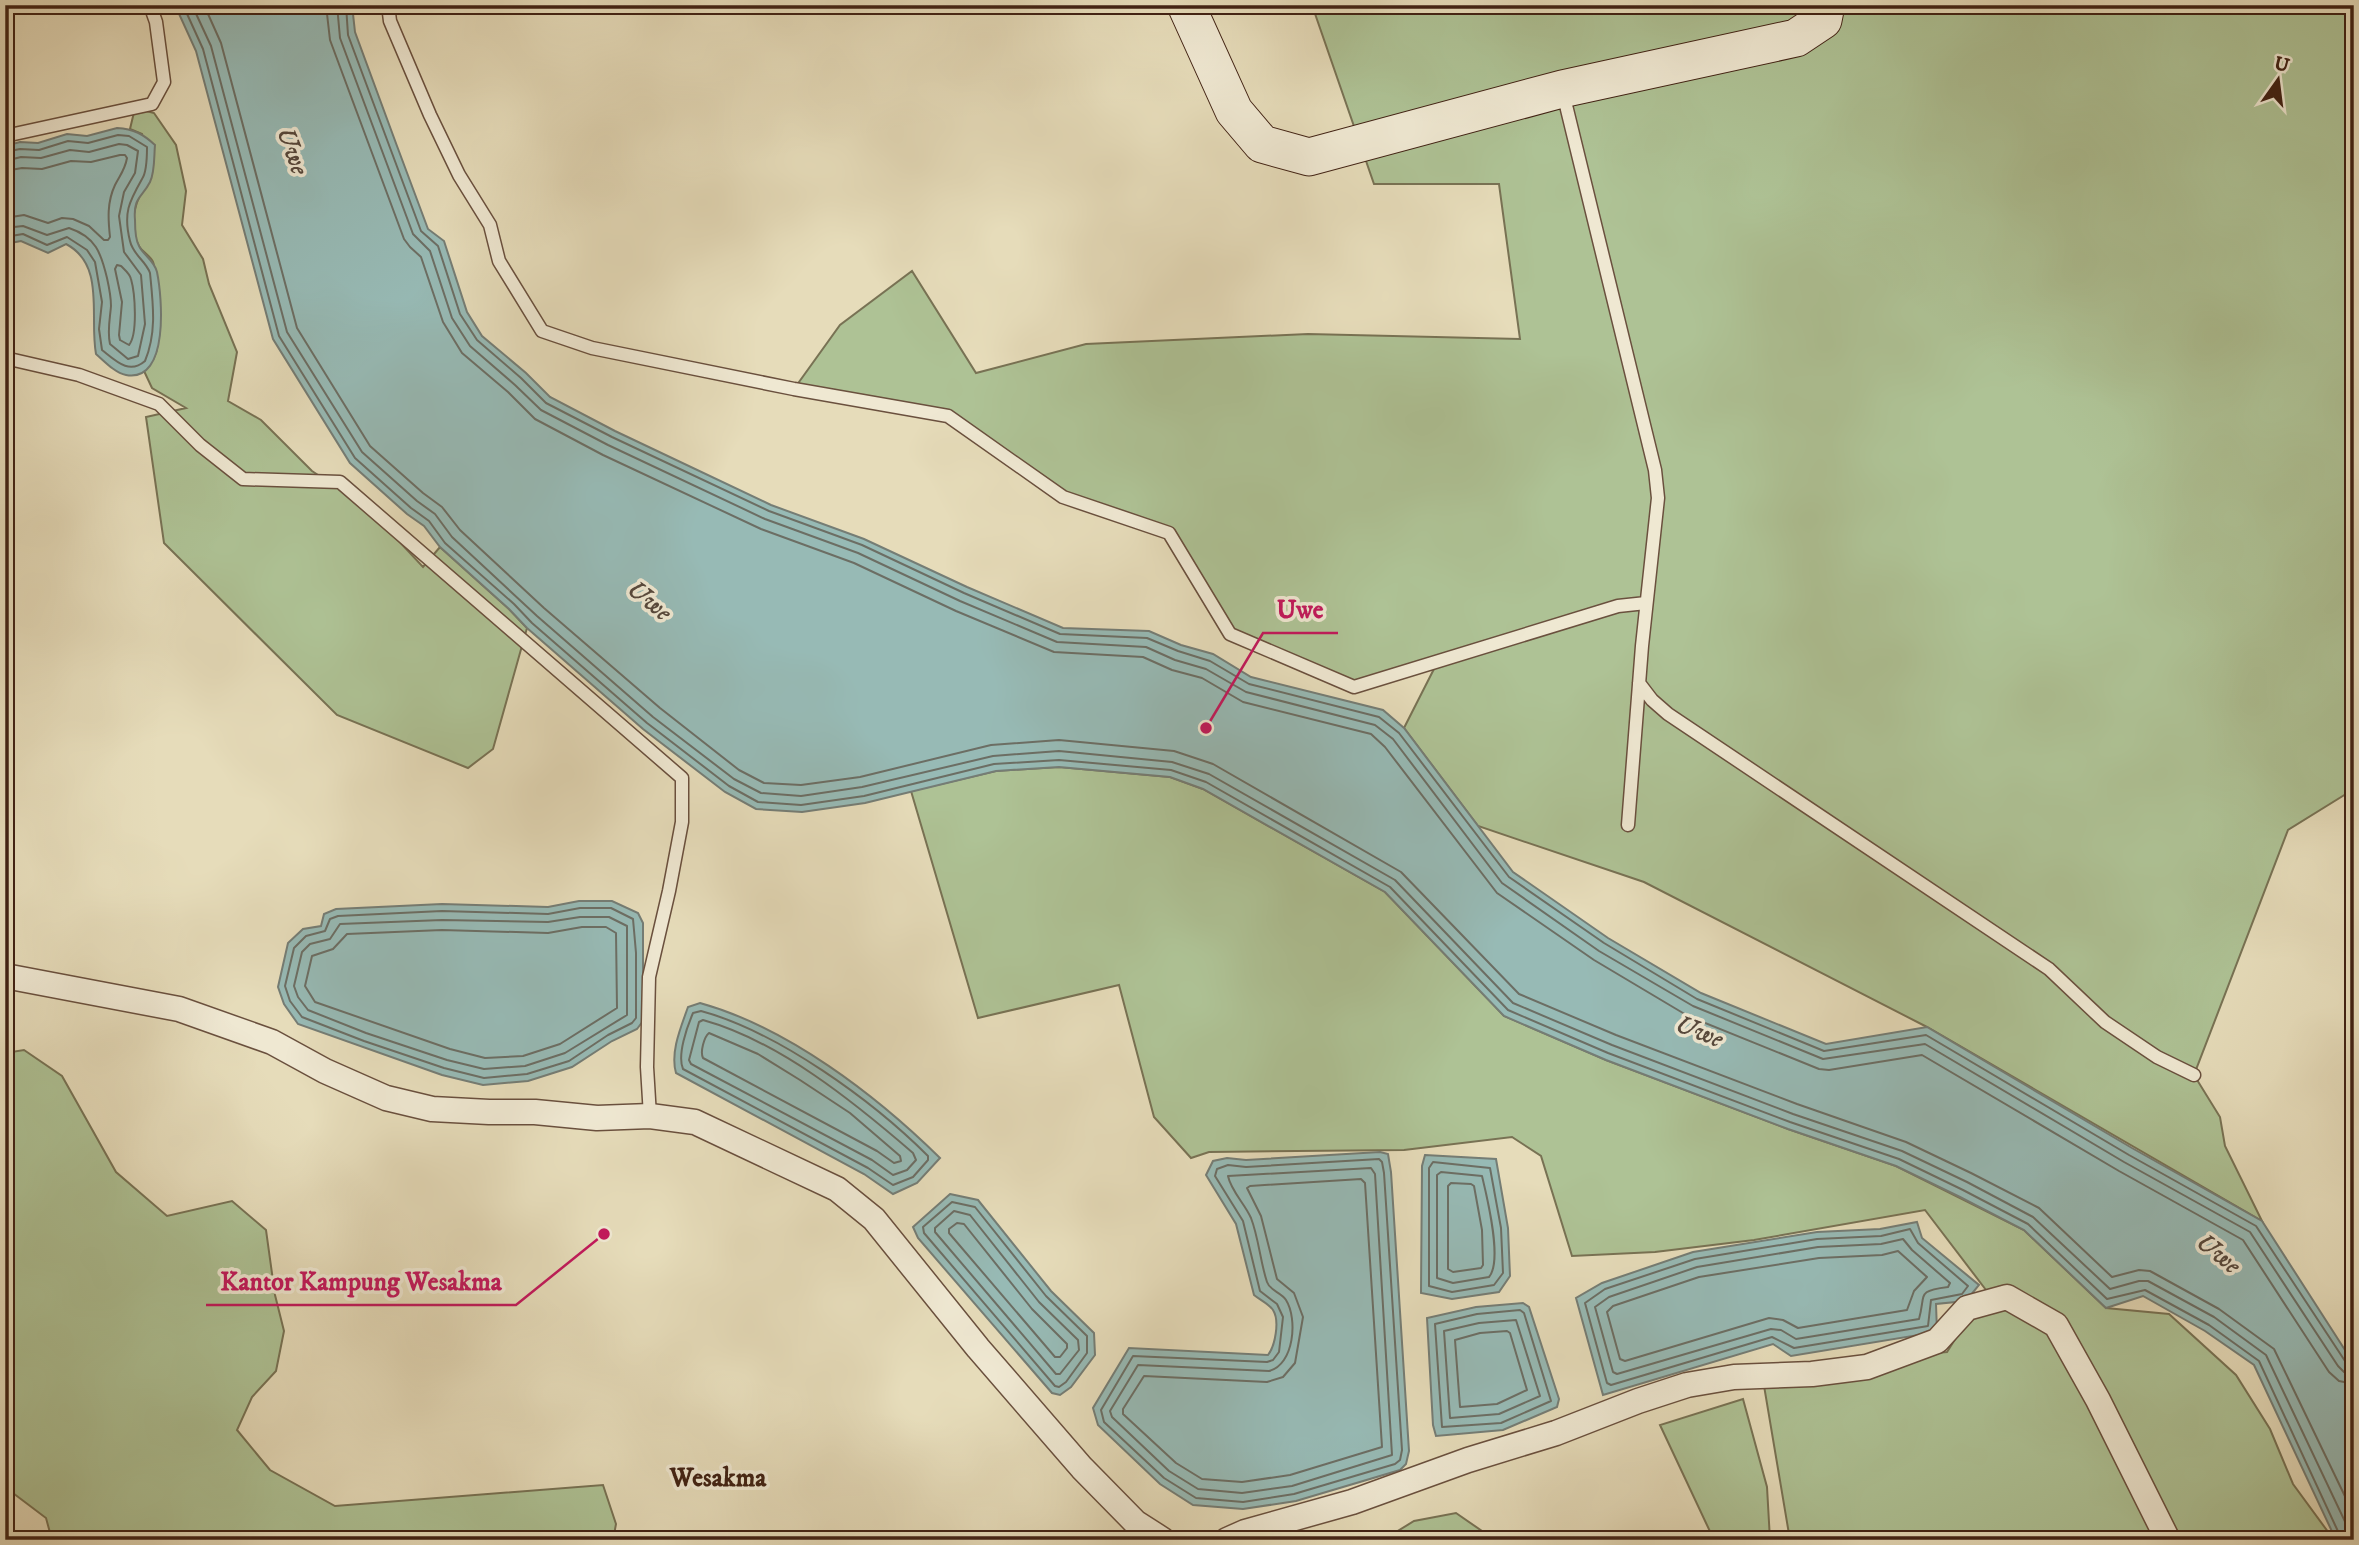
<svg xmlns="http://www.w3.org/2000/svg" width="2359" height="1545" font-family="'IM FELL DW Pica',serif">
<rect width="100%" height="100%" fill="#e6dcba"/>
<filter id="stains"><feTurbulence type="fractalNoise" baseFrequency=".00286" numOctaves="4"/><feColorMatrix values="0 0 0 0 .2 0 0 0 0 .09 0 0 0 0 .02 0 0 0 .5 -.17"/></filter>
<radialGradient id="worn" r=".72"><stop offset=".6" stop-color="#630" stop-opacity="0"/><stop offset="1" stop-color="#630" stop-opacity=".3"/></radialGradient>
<path fill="#aec295" stroke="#787254" stroke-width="2" d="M1312 5H2354V789L2288 830 2194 1075 2220 1117 2225 1146 2262 1221 1927 1027 1644 882 1478 826 1404 728 1437 663 1354 687 1230 634 1169 533 1063 497 948 416 794 389 840 325 912 271 976 373 1086 344 1308 334 1520 339 1499 184H1374Z
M135 108 154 113 176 145 186 191 182 225 203 259 209 284 237 352 228 401 261 420 312 471 368 508 423 567 440 547 509 609 527 628 493 749 468 768 337 715 164 543 146 417 186 408 152 388 144 371C152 364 157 355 158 343 159 335 156 268 153 262 151 256 142 252 139 246 127 225 135 197 150 181L142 134 130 129Z
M1059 767 1170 777 1203 789 1385 892 1504 1016 1606 1060 1788 1129 1896 1166 2024 1230 2106 1308 2169 1314 2236 1375 2270 1429 2293 1484 2334 1540H1790L1761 1368 1947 1352 1986 1290 1925 1210 1754 1240 1655 1252 1572 1256 1541 1156 1512 1137 1404 1150 1209 1152 1191 1158 1154 1117 1119 985 978 1018 911 791 996 771Z
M24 1050 62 1076 116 1172 167 1216 232 1201 266 1230 275 1295 284 1331 276 1371 252 1397 237 1430 270 1470 335 1506 603 1485 616 1524 613 1540H52L46 1518 5 1487V1053Z
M1743 1399 1767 1487 1770 1540H1714L1660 1425Z
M1456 1513 1495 1540H1383L1414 1521Z"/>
<path fill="#97bab5" stroke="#757d75" stroke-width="2" d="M175 5H352L355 32 397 146 428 229 444 241 467 312 482 336 526 373 550 397 615 431 771 505 864 539 967 587 1063 628 1149 631 1181 645 1213 654 1251 677 1383 710 1404 728 1513 872 1608 938 1701 993 1826 1044 1927 1027 2132 1148 2262 1221 2354 1364V1540H2336L2254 1365 2205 1331 2143 1296 2106 1308 2024 1230 1960 1197 1896 1166 1788 1129 1606 1060 1504 1016 1385 892 1203 789 1170 777 1059 767 996 771 865 803 802 812 756 809 725 792 643 729 527 628 509 609 440 547 424 526 407 514 350 463 273 339 196 51Z
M117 128C134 129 143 134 155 145 154 155 155 172 150 182 142 198 133 197 135 220 135 228 135 239 139 246 144 256 154 260 157 272 162 296 170 383 126 375 115 373 104 361 96 354 89 317 106 265 66 244L48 253 21 241 5 244V146L20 142 38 143 67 134 87 136Z
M579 901H612L638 913 643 923V1021L637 1029 612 1041 572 1067 528 1081 483 1085 442 1075 298 1024 284 1004 278 987 288 943 303 929 321 926 324 914 336 909 442 904 548 907Z
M700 1003C787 1027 876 1095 940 1158L917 1183 893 1194 864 1174 676 1073C670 1052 681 1027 688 1007Z
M1380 1152 1388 1154 1391 1172 1409 1451 1406 1464 1400 1470 1296 1501 1243 1509 1193 1505 1160 1484 1098 1425 1093 1408 1129 1348 1268 1355C1275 1346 1280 1321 1273 1310 1269 1304 1260 1300 1254 1295L1236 1224 1206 1175 1213 1161 1227 1158 1246 1160Z
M1425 1155 1496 1159 1508 1228 1510 1276 1499 1292 1452 1299 1421 1293 1422 1166Z
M950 1194 978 1200 1051 1291 1094 1333 1095 1355 1071 1387 1060 1395 1052 1393 918 1238 913 1227Z
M1917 1222 1922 1238 1979 1285 1966 1301 1936 1304 1937 1332 1791 1356 1773 1344 1603 1395 1576 1298 1602 1283 1693 1252 1817 1232 1880 1229Z
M1523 1303 1529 1307 1559 1399 1557 1407 1503 1430 1436 1436 1433 1425 1427 1318 1476 1307Z"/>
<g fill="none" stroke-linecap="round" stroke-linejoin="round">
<path stroke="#6c6e64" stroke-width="2" d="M183 5 203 49 279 336 355 458 411 508 429 521 445 543 514 604 532 623 647 723 729 786 758 802 801 805 864 796 994 764 1059 760 1171 770 1206 782 1390 887 1508 1010 1608 1053 1790 1122 1899 1159 1963 1190 2028 1224 2107 1299 2145 1290 2209 1325 2259 1361 2342 1540
M192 5 211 46 287 332 362 452 417 501 435 514 452 537 537 616 653 717 734 779 761 793 801 796 862 787 993 756 1059 751 1172 762 1209 774 1395 880 1513 1003 1612 1045 1793 1114 1902 1151 1967 1182 2033 1217 2110 1289 2139 1281H2148L2214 1317 2266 1355 2349 1530 2351 1540
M204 5 221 43 297 328 370 446 423 493 442 507 460 530 544 608 660 708 739 770 764 783 801 785 860 777 991 745 1059 740 1174 751 1213 764 1401 872 1519 994 1616 1035 1797 1104 1906 1142 1971 1173 2039 1208 2112 1277 2139 1270 2150 1271 2219 1309 2274 1349 2354 1515
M326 5 330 40 404 239 410 247 421 257 443 322 462 353 508 392 535 419 603 455 761 529 854 563 956 611 1054 652 1143 657 1172 670 1202 678 1243 702 1371 734 1385 747 1497 893 1594 960 1688 1016 1819 1069 1829 1070 1922 1055 2119 1171 2243 1240 2329 1372 2339 1381 2354 1384
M337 5 340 38 413 234 430 251 452 318 470 346 515 385 541 410 608 445 765 519 858 553 960 601 1057 642 1146 647 1175 660 1206 669 1246 692 1375 725 1393 739 1502 883 1599 951 1693 1006 1823 1059 1925 1044 2124 1162 2250 1232 2338 1366 2344 1372 2354 1374
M346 5 348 35 421 231 438 246 460 314 477 340 521 378 546 403 612 437 769 511 862 545 964 593 1060 634 1147 638 1178 651 1210 661 1249 684 1379 717 1399 733 1509 877 1604 943 1697 999 1824 1051 1926 1035 2129 1155 2256 1226 2345 1361 2354 1365
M5 152 20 149 39 150 68 141 88 143 118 135 129 136 147 147C147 156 147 172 142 179 129 202 123 213 130 241 133 255 146 261 150 273 153 304 157 332 145 361 129 375 116 361 102 350L99 329 102 302 95 262 87 250 67 237 47 245 23 234 5 237
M5 161 21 157 41 158 70 150 89 152 119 144 127 145 138 151 135 173 124 192 119 216 124 252 141 275 145 324 138 356 128 359 110 344C107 331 110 319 111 306 111 297 109 287 107 278 101 253 96 237 69 228L47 235 23 226 5 228
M5 171 22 168 42 169 71 161 91 162 120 155H125L127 158C125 170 120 175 115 185 107 202 108 219 110 237L108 240H104L89 226 73 219 62 218 48 223 24 215 5 218
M117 265 121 266C125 270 130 274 131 279 135 293 138 334 129 345L120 340 119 335 122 302 115 269Z
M580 908H611L633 919 636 953V1018L632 1023 608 1035 569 1061 527 1074 484 1078 444 1068 364 1041 302 1017 290 1001 285 986 294 948 306 936 325 931 330 919 338 916 442 911 548 914Z
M580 917H609L627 926V1015L565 1053 525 1066 484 1069 447 1060 366 1033 308 1010 298 997 294 986 302 952 310 944 330 939 340 924 442 920 548 922Z
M582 927H606L616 933 617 1008 560 1044 523 1056 485 1058 450 1049 315 1002 305 986 312 956 333 949 347 934 442 930 548 933Z
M701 1011C778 1032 872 1100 928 1156V1160L913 1177 893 1185 868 1168 683 1069C677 1055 687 1027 693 1013Z
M703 1020C779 1041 854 1102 913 1153L916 1160 907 1170 893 1175 872 1160 691 1064 689 1060 699 1022Z
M709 1033 758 1054 800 1080 850 1113 900 1156 901 1161 894 1163 877 1151 703 1058C700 1052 704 1037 709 1033Z
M1379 1159 1382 1162 1384 1173 1402 1450 1400 1460 1395 1464 1294 1494 1243 1502 1196 1498 1164 1478 1104 1422 1101 1410 1133 1356 1267 1362 1273 1360 1279 1352 1283 1317 1277 1304 1260 1291 1243 1221 1215 1176 1217 1169 1228 1165 1246 1167Z
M1433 1162 1490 1168 1501 1228 1503 1273 1494 1285 1452 1292 1429 1286V1168Z
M1371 1168 1375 1174 1392 1455 1292 1486 1242 1493 1198 1489 1169 1471 1112 1417 1110 1411 1138 1365 1269 1371C1294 1365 1298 1319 1286 1300 1281 1292 1270 1291 1267 1282 1260 1261 1259 1239 1251 1218 1245 1204 1231 1191 1228 1176Z
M1441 1172 1482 1176C1487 1197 1503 1261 1489 1277L1453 1283 1437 1278V1175Z
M1361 1179 1365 1183 1382 1447 1290 1475 1242 1482 1202 1479 1176 1463 1123 1414V1409L1144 1376 1267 1382 1283 1377 1295 1363 1303 1317 1294 1293 1277 1279 1261 1216 1247 1188 1250 1186Z
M1451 1183 1471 1184 1474 1186 1482 1230 1483 1265 1481 1268 1453 1272 1448 1269V1186Z
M952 1202 975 1207 1046 1296 1087 1336V1353L1066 1382 1059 1387 1055 1386 924 1233 923 1227Z
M954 1211 970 1215 1039 1302 1078 1340 1079 1350 1060 1374H1056L935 1232V1228Z
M957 1223 964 1224 1032 1309 1067 1344V1348L1060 1357H1055L949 1233V1229Z
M1910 1229 1918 1243 1968 1286 1962 1294 1931 1300 1928 1326 1794 1348 1772 1337 1611 1385 1607 1383 1585 1303 1605 1289 1695 1259 1817 1239 1881 1236Z
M1903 1239 1912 1250 1950 1283 1948 1287C1916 1291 1926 1294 1919 1319L1796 1339 1781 1330 1771 1329 1617 1374 1613 1372 1595 1307 1609 1297 1697 1267 1818 1247 1881 1244Z
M1898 1251 1927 1277 1914 1291 1907 1310 1798 1328 1783 1320 1769 1318 1625 1361 1620 1359 1607 1312 1613 1306 1699 1277 1819 1258 1882 1255Z
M1520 1310 1524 1313 1551 1401 1501 1423 1442 1427 1435 1324 1477 1314Z
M1516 1320 1540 1396 1499 1414 1450 1418 1444 1331 1479 1323Z
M1507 1331 1510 1333 1527 1390 1497 1404 1460 1407 1455 1340 1480 1333Z"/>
<defs>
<path id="lane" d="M388 5 390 21 430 115 459 175 490 225 499 261 542 331 592 348 794 389 948 416 1063 497 1169 533 1230 634 1354 687 1618 606 1646 603
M1563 93 1655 470 1658 498 1642 646 1628 825
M5 136 152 104 164 82 156 22 150 5
M5 358 79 375 159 404 200 445 243 479 340 482 682 778V822L669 891 649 977 647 1067 650 1116
M1639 683 1652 700 1668 714 2049 969 2105 1022 2157 1057 2194 1075"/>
<path id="street" d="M5 976 179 1009 272 1042 325 1071 386 1098 432 1109 489 1112H535L597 1118 650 1116 695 1122 837 1189 874 1219 978 1348 1082 1468 1135 1522 1163 1540
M1227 1540 1245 1532 1352 1502 1468 1460 1556 1433 1638 1401 1687 1385 1734 1377 1812 1374 1867 1367 1937 1341 1967 1308 2007 1297 2056 1325 2098 1400 2168 1540"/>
<path id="secondary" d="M1186 5 1234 111 1262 144 1309 157 1562 89 1796 38 1823 20 1826 5"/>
</defs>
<use href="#lane" stroke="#6a503e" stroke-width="15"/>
<use href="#street" stroke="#6a503e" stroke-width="27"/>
<use href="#secondary" stroke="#412214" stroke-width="39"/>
<use href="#lane" stroke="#efe8d2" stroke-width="12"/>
<use href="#street" stroke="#efe8d2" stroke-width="24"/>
<use href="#secondary" stroke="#efe8d2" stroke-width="37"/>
</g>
<g text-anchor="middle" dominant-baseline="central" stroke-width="7" stroke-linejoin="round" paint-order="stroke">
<g font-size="26" font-style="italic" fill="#56483c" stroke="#efe8d2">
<text transform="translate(292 151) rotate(70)">Uwe</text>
<text transform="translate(649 601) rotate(39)">Uwe</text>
<text transform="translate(1699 1032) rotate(21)">Uwe</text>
<text transform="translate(2218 1254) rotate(39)">Uwe</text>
</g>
<g font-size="26" font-weight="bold" fill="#412214" stroke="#efe8d2">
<text x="718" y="1478">Wesakma</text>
</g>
</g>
<path fill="none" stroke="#c2185b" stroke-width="2.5" d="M1206 728L1263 633H1338M604 1234L516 1305H206"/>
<g fill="#c2185b" stroke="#efe8d2" stroke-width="2.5">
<circle cx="1206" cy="728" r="7"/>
<circle cx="604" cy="1234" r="7"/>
</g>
<g font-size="26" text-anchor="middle" font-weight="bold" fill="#c2185b" stroke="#efe8d2" stroke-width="7" stroke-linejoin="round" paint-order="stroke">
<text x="1300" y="618">Uwe</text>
<text x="361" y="1290">Kantor Kampung Wesakma</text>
</g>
<rect width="2359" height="1545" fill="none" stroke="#e6dcba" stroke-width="28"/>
<rect x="7" y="7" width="2345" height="1531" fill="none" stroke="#412214" stroke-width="3.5"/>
<rect x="14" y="14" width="2331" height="1517" fill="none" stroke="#412214" stroke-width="2"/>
<g transform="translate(2278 80) rotate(14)" stroke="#efe8d2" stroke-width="5" paint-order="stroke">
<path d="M0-5L12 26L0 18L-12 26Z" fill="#412214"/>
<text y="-10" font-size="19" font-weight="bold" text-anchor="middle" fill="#412214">U</text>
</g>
<rect width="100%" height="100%" filter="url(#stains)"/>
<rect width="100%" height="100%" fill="url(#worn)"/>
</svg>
